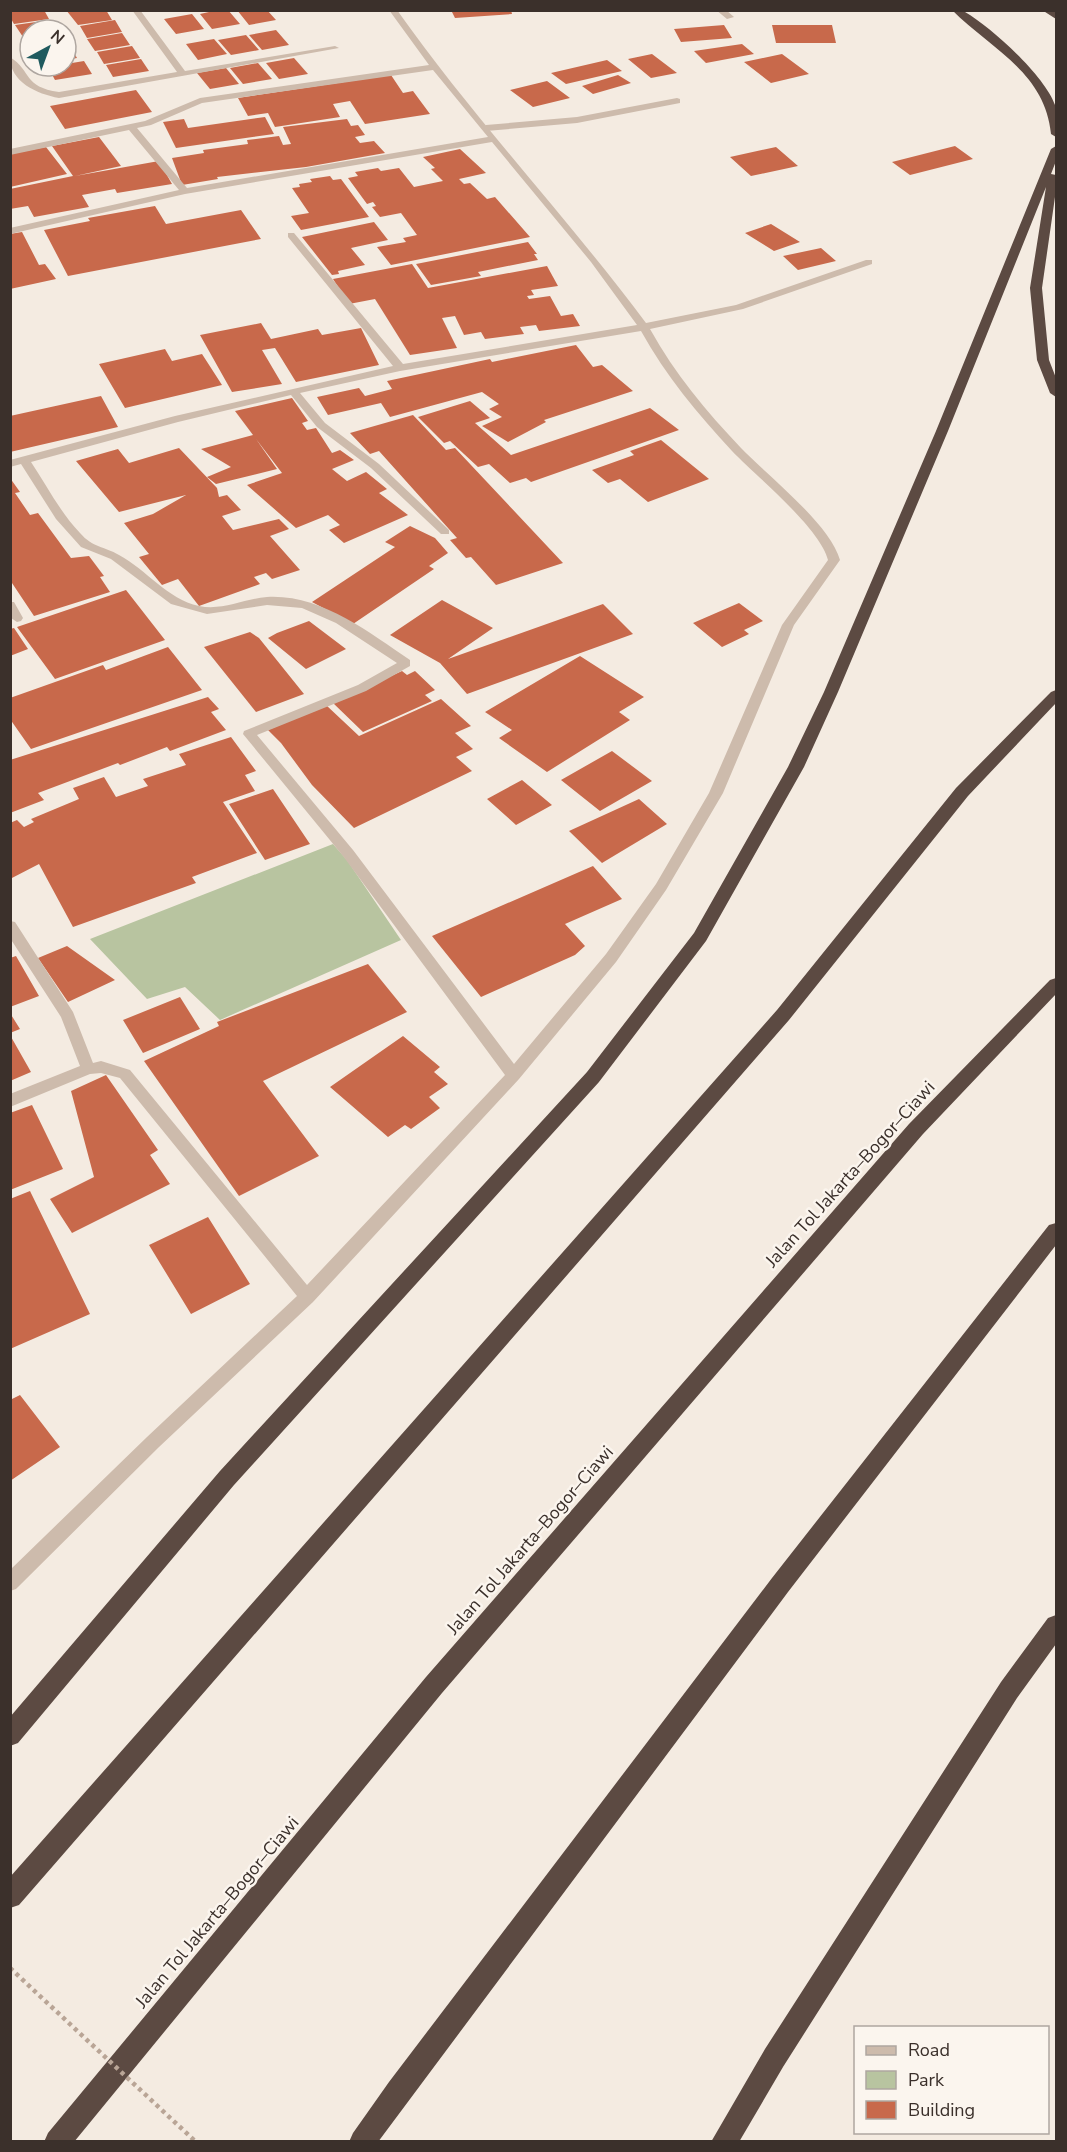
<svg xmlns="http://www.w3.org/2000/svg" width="1067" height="2152" font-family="'Nunito Sans',sans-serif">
<rect width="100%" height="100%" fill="#f4ebe1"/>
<path fill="#b8c4a0" d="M333 844 347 860 401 940 220 1020 185 987 147 999 90 939Z"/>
<path fill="#c8694b" d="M10 10H44L49 19 14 24 10 17Z
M66 10H106L112 20 78 25Z
M218 10H228L240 24 212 29 200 14Z
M237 10H267L276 20 249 25Z
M451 10H511L512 14 455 18Z
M192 14 204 29 176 34 164 19Z
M50 20 56 30H30V36L23 37 15 25Z
M115 20 122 32 87 38 80 26Z
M724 25 732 38 681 42 674 29Z
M772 25H832L836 43H776Z
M276 30 289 45 262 50 249 35Z
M122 33 130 45 95 51 87 39Z
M246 35 259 50 231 55 218 40Z
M214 39 227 54 198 60 186 44Z
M742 44 754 54 706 63 694 51Z
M70 46 77 58 66 60V47Z
M132 46 140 58 104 64 97 52Z
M652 54 677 73 651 78 628 59Z
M782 54 809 74 771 83 744 62Z
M294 58 308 74 279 79 266 63Z
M141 59 149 71 113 77 106 65Z
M607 60 622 71 566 84 551 73Z
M84 61 92 74 55 80 48 67Z
M258 63 272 79 243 84 230 68Z
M226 68 239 84 210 89 197 73Z
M391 75 403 93 413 91 430 114 365 124 350 101 333 104 340 117 275 127 268 113 248 116 238 98Z
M618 75 631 83 593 94 582 86Z
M547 81 570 98 533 107 510 90Z
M136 90 152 112 65 129 50 106Z
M265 117 274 134 176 148 163 122 184 119 188 128Z
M347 119 351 126 358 125 365 135 355 137 360 143 374 141 385 153 306 167 217 177 218 179 182 185 172 158 204 153 203 150 248 144 247 140 279 136 283 145 291 144 283 127Z
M99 137 121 166 75 176 159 161 172 184 117 193 115 189 82 195 89 207 34 217 28 206 10 209V189L73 176 52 146Z
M955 146 973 159 910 175 892 162Z
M46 147 67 174 10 187V154Z
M776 147 798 166 751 176 730 157Z
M460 149 486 173 459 179 464 184 470 183 487 199 495 197 530 237 391 265 377 247 406 242 403 238 417 235 401 213 380 217 372 207 376 206 373 202 367 204 348 178 358 176 355 172 378 168 381 171 399 168 414 187 443 181 431 169 435 168 423 157Z
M330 176 333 180 341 179 369 217 301 230 291 216 309 213 292 188 300 187 299 184 312 182 310 179Z
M155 206 166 224 241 210 261 239 68 276 44 230 90 221 88 218Z
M374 222 388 240 351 248 365 265 338 271 339 274 332 275 302 237Z
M771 224 800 242 774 251 745 233Z
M22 232 39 265 45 264 56 279 10 289V234Z
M528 242 537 254H534L538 260 478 272 481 276 431 285 416 264Z
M821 248 836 261 798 270 783 256Z
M412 264 428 288 547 266 558 286 531 290 534 295 527 296 529 299 550 296 561 316 573 314 580 326 539 331 536 325 520 327 524 334 485 339 481 332 464 335 455 316 442 318 457 348 410 355 375 299 349 304 333 279Z
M261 323 271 339 318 329 322 335 361 328 379 365 296 382 275 348 262 350 282 384 232 392 200 335Z
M576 345 593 367 602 365 633 391 544 420 546 422 508 442 482 426 502 417 489 409 499 404 482 392 390 417 381 403 328 415 317 397 359 388 365 396 392 389 387 381 490 359 492 362Z
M165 349 172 361 202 354 222 385 125 408 99 364Z
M101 396 118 427 10 452V416Z
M292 398 308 421 302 423 307 430 316 428 332 453 340 450 354 460 332 469 347 481 366 472 387 489 379 493 408 515 344 543 329 530 340 525 328 515 296 528 247 485 282 473 256 439 277 469 216 484 207 477 231 467 201 449 253 435 235 411Z
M470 401 490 418 475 423 511 455 650 408 679 430 531 482 526 478 510 483 489 464 478 467 450 441 444 443 418 417Z
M413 415 446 450 455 448 563 563 496 585 471 557 466 558 450 540 457 538 379 451 370 454 350 433Z
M661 440 709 479 648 502 620 479 608 483 592 470 634 455 630 451Z
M179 448 217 488 219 497 227 495 241 510 222 516 233 530 279 519 289 529 270 536 300 570 272 579 266 573 254 577 260 584 199 606 178 579 162 585 139 557 149 554 124 523 153 514 186 495 119 512 76 461 118 449 129 463Z
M10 478 20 492 15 493 30 515 38 513 71 558 89 556 104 576 100 577 110 592 34 616 10 580Z
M410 526 435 538 448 553 429 566 434 569 353 624 312 602 395 547 385 542Z
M126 590 165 640 55 679 17 627Z
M442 600 493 628 448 659 603 604 633 634 467 694 440 663 390 635Z
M739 603 763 621 744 630 749 634 722 647 693 623Z
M309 621 346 649 306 669 268 638 277 633Z
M14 628 28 649 10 656V629Z
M250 632 259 638 304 694 256 712 204 647Z
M168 647 202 690 31 749 10 719V698L103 665 106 670Z
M580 656 644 697 619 712 630 720 547 772 499 738 512 730 485 712Z
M402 671 407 675 415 671 435 690 425 695 432 701 363 732 333 703Z
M208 697 219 709 211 712 226 730 170 751 167 747 120 765 118 763 38 793 44 800 10 813V760Z
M441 699 471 726 455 733 473 749 456 757 472 771 354 828 312 785 281 743 268 730 326 705 359 736Z
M231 737 256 771 245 775 255 791 223 802 257 853 192 877 196 883 73 927 39 864 10 879V823L17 820 24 827 34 822 31 819 79 799 73 788 104 777 116 797 148 786 143 779 186 765 179 754Z
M612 751 652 781 600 811 561 780Z
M522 780 552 805 516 825 487 799Z
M273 789 310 844 265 860 229 804Z
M639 799 667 824 602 863 569 831Z
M593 866 622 899 565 924 585 946 575 955 481 997 432 936Z
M67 946 115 980 68 1002 38 958Z
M16 956 39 996 10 1007V958Z
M368 964 407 1012 263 1081 319 1156 239 1196 144 1061 219 1026 217 1022Z
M180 997 200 1029 143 1053 123 1020Z
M10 1013 20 1029 10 1033Z
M10 1035 31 1072 10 1081Z
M403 1036 440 1067 434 1072 448 1084 429 1097 440 1108 411 1129 405 1125 388 1137 330 1087Z
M106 1075 158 1150 150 1155 170 1184 72 1233 50 1199 94 1177 71 1091Z
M32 1105 63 1169 10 1190V1113Z
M30 1191 90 1314 10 1349V1199Z
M208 1217 250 1284 191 1314 149 1245Z
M20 1395 60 1447 10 1481V1400Z"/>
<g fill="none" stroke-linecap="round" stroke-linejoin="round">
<path fill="#cdbbac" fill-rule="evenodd" d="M677 98 680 99V103L577 123 486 131 482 128 486 125 577 117Z"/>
<path fill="#cdbbac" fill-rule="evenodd" d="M132 10H140L185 71 335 46 339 48 59 98C37 94 10 82 10 57 32 71 23 87 59 92L177 72Z
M389 10H397C474 119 567 217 646 323L736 305 866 260H872V264L743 309 650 329C675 374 706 411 741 448 768 476 830 524 840 560L794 625 723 793 666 890 616 962 519 1079 313 1302 159 1447 16 1589 10 1591V1570L147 1437 297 1296 120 1078 101 1073 90 1074 10 1107V1094L80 1066 61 1017 10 938V921L15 922 73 1012 93 1063 101 1061 130 1070 307 1285 505 1075 343 856 243 734 244 731 358 685 397 663 336 623 302 608 267 605 207 614 171 604 111 559 81 547 56 519 21 464 10 467V460L175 416 393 366 288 237V233H294L403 364 637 325 591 262 492 142 185 194 10 234V228L179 190 129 130 10 155V149L145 121 200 98 429 65ZM433 70 488 137 187 188 137 128 151 125 202 103ZM641 331C666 376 697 413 732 451 757 477 820 528 828 560L782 625 709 793 656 884 606 954 514 1064 353 850 257 735 366 691 410 666V660C368 632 321 594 267 597 244 599 222 611 199 606 167 599 147 570 119 555 104 546 93 548 80 533 60 512 47 486 31 462L178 422 291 395 317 427 371 468 441 534H449V530L379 464 325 423 300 393 400 371Z
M716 10H726L734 17 727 19Z
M10 602H14L23 618 21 621 17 622 11 618Z"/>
<path fill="#5c4a42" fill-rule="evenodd" d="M952 10C956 10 961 10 965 12 991 27 1045 76 1055 105 1059 114 1056 127 1056 137L1051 134C1045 72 991 49 952 10Z
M1042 10 1056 12V19Z
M1056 146V161L1051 174 1056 175V190L1042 288 1049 360 1056 378V397L1050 393 1037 360 1030 288 1046 187 948 431 838 692 804 767 706 941 599 1082 234 1485 18 1743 10 1746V1717L220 1471 587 1072 694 933 788 767 824 692 936 431 1051 149Z
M1056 690V703L968 796 789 1020 19 1905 10 1908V1877L777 1010 956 788 1051 692Z
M1056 978V994L923 1134 442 1693 74 2142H44L48 2133 426 1677 909 1124 1050 980Z
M1056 1223V1245L788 1592 378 2142H349L353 2133 389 2082 772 1578 1049 1225Z
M1056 1615V1644L1017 1698 783 2067 739 2142H711L765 2049 1001 1682 1048 1618Z"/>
<path stroke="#b9a596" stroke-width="4.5" stroke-dasharray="4 4" stroke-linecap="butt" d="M10 1968 196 2142"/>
</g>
<g text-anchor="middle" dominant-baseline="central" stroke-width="5" stroke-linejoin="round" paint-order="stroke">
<g font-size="18" fill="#3b302b" stroke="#fbf5ee">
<text transform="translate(850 1174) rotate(-48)">Jalan Tol Jakarta–Bogor–Ciawi</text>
<text transform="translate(530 1540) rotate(-49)">Jalan Tol Jakarta–Bogor–Ciawi</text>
<text transform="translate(217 1912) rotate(-50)">Jalan Tol Jakarta–Bogor–Ciawi</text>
</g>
</g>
<rect width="1067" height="2152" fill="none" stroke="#3b302b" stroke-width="24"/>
<rect x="854" y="2026" width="195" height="108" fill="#fbf5ee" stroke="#aea6a0" stroke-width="1.5"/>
<rect x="866" y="2046" width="30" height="9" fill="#cdbbac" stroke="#aea6a0" stroke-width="1.5"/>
<text x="908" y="2056" font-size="18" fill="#3b302b">Road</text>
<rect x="866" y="2071" width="30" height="18" fill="#b8c4a0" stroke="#aea6a0" stroke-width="1.5"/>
<text x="908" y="2086" font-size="18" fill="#3b302b">Park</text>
<rect x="866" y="2101" width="30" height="18" fill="#c8694b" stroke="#aea6a0" stroke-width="1.5"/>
<text x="908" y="2116" font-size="18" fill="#3b302b">Building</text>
<g transform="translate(48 48) rotate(41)"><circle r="28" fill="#fbf5ee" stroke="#aea6a0" stroke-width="1.5"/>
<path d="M0-4.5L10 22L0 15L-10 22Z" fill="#1f5a5e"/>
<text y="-9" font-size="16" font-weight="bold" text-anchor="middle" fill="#3b302b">N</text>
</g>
</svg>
